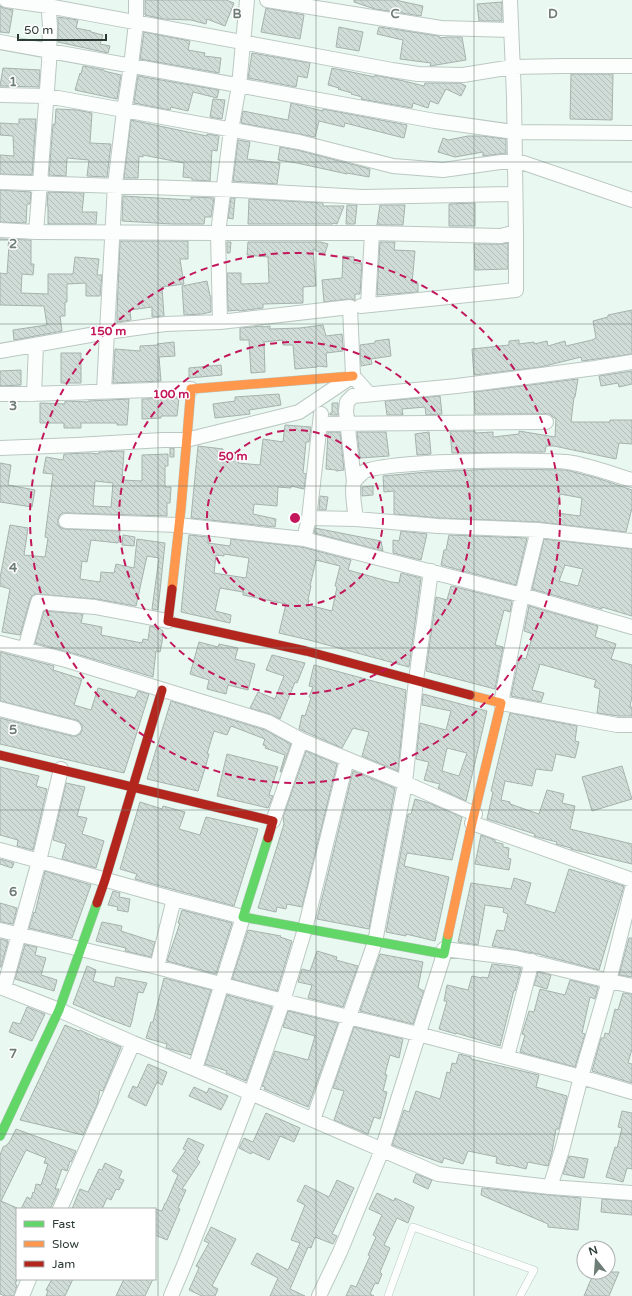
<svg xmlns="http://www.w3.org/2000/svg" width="632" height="1296" font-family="'Varela Round',sans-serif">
<defs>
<pattern id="building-back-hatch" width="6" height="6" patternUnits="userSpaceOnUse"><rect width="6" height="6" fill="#d0dcd7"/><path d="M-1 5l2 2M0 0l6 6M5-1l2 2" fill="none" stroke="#b3beb9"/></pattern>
</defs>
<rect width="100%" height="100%" fill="#e9f8f1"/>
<path fill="url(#building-back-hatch)" stroke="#a6b2ad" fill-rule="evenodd" d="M145 0H226L234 3 225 26 207 19 206 24 191 20 163 19 145 15Z
M354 0H395L423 6 421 16 375 9 354 2Z
M502 2V21H479L477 4Z
M0 6 4 8 13 10 9 33 0 32Z
M266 8 304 15 300 39 261 32Z
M58 17 78 20 76 28 91 31V32L103 35 100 44 110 46 108 53 58 42Z
M339 27 363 32 359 51 336 47Z
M379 27 439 36V38L448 37H462L466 60 430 66 431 63 400 59 403 40 377 34Z
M144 32 190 41 188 50 205 53 204 56 221 58 219 73 140 59Z
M252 53 310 63 307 78 298 76 296 87 248 78Z
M83 66 104 70V71L121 75 117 99 75 90 80 73 81 74Z
M3 68 40 70 39 87 0 86Z
M332 68 375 77V75L404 81 424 86 425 83H460L466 86 461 96 446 89 438 104 430 101 428 108 413 103 412 108 361 99 362 97 351 94 352 93 338 89 339 88 328 85Z
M571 74H613L612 120 570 119Z
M138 76 219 90 217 98 193 92 188 111 171 107 170 110 134 103Z
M213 99 225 100 222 119 210 117Z
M291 103 323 111V109L407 125 404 138 345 123 344 127 319 121 315 137 241 123 243 111 288 120Z
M56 109 77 110 92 113 90 143 111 144 107 177 87 176 89 160 67 158 66 176 49 175 53 124 55 125Z
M19 119H36L32 175 0 174V155L14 156 13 136 0 135V123L19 124Z
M131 120 207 136V134L219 136 217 151 212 150 210 181 192 180V178L183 177 184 163 143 155V157L139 156 138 178H124Z
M468 136H482L506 139V153L483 156V152L455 157 438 152 443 138 448 140Z
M238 140 250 142 247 159 280 163 277 184 233 181Z
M280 147 297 150 370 169 369 177 347 173V174L297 163 278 160Z
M0 190 31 192 30 204H27L26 223 0 222Z
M48 192 84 193 82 212H97L96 224H48V206H47Z
M123 196 191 200V197L214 198 211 217H205L204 224H172L122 221Z
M231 198H235L233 219 228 218Z
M249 199 323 203V206H344L337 224 333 223V224H248Z
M475 203V226H449V204Z
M347 205H357L355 224H346Z
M380 205H405L403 225H377Z
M0 239 31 240V264H34L33 275 22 274 21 293 48 294V274H73L75 257 99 259 97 275H102L100 296H86V283L67 284V302H65V316H60L62 331 14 340 13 330 47 325 44 306 0 305V273L7 274 9 246H8L9 240H0Z
M120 241H188V259H180L184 284 162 287 164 316 152 317V307L130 310 131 320 117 322V313Z
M227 242H231L230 253H227Z
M248 242H321L328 244 325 253H321L313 249 316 286 303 287V303L263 304V308L239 311V310L228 311 227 273H241V284L269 283 268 257 247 255Z
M380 242H395L394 250 415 251 412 283H418V292L377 295Z
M508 243V269L475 270 474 244H501Z
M343 256 354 257V263H362L360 294H355V300L349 299 324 302 322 280 342 278Z
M207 281 210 296H211V312L202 314 184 315 182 286Z
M632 310V354L582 361 581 357 541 367 474 375 472 349 509 345V341L519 340V344L534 342V344L547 341 548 346 565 341 566 346 592 340 596 338 593 321 608 317V315Z
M323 325 326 336 342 334 343 346V351L326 353 327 367 317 366V367L295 369 293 345H283V340L264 342 265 372 251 373 249 340H240V328L263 326V327L270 326V329L300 328Z
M389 339 391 356 371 359 372 364 361 366 360 345 375 343V341Z
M174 342 175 356 159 357 161 381 113 383 115 349 140 351V346L158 345 157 344Z
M61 353H81V383H61Z
M221 365 222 375 189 378V368Z
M21 370V385L0 386V371Z
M632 371V384L619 387 618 383 601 386 599 376Z
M578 379 575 397H574L571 422H610V420H632V444L619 443 616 459 554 446H546L545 452 452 453 450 431H475V433L493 432V437L519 434V431L555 437 556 418H554L550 414H475L474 392Z
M279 394 281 405 249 410 250 414 215 418 213 404 235 401V397Z
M440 396 442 414 426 415 425 407 402 409 403 415H387L385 401Z
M179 398 177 416H161V418L142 419V399Z
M129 399 127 425H117V423H81V428H64V423H40V403L65 404V401L88 402V401Z
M332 403H338V415H330V413H332Z
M285 425 311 427 309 442H306L303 473 306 474 304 489 291 486V488L278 487 277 506 254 504 253 514 276 519 275 527 191 518 198 446 223 449V451L240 453 238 463 260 465 263 439 283 442Z
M328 432H340L344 470 336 471V470L326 469Z
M357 432H386L389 456 360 458Z
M429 432 431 454 417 455 415 434Z
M170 448H174V457H170Z
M124 451 122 480 142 481V455L168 454V466H165V487H171V488L170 503H167V516L66 513H62L59 516 58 521V525L61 528 65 529 120 531 118 543 91 540 87 562 82 561 80 579 100 582 101 572 114 573 116 564 134 568 137 539 165 543 158 610 152 609 159 558 147 556 136 606 96 599 35 594 32 596 30 600 20 635 2 632 10 589 0 586V578L10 525 28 528 24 555 45 557 48 538 45 537 53 474 43 473 46 457 63 460 64 454 89 453 99 454V452ZM95 481 113 483 111 507 93 506Z
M0 463 11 465 8 485 35 490 32 507 0 502Z
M495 469 566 470 597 478 632 490V508L626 532 539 522 439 518 394 514V491L384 492 383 476 427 472ZM560 494 582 498 580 516 557 513Z
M373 486V495L362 496V487Z
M320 496 328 497 326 510H319Z
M315 528 381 541 383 551 314 533Z
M401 531 427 534 421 560 393 553V540L399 541Z
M123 535 135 537 134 546 122 545Z
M189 535 208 537V543L230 546 231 539 302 547 351 560 348 570 391 582 399 583 401 573 421 578 409 667 309 640 279 633 286 604 243 595V592L220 588 215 611 231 615 230 623 181 612ZM224 554 249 558 246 578 214 573 216 555 224 556ZM316 560 340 566 335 586 337 587 332 611 308 605 309 600H308L311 586H310Z
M449 535 527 538 516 585 441 565 444 550H446Z
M544 539 632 549V616L602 607V609L532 589ZM565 565 583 569 578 586 559 581Z
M451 586 512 601 510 612 504 610 495 645 503 647 495 689 426 671 436 597 447 600Z
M529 606 598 626 595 637 616 644 611 659 632 665V696L630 707H632V716H618L597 713 600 689 594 687 596 680 540 664 532 690 544 693 541 702 511 696 519 657 526 659 533 634 524 631Z
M44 611 83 614 81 623 102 627 101 635 142 643 143 639 148 640 150 626 159 628 163 631 162 642 160 652 156 651 153 677 83 656 35 643Z
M199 642 218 647 219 644 238 648 235 659 255 664 248 690 228 685 226 694 207 689 209 680 190 674Z
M0 652 54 666 53 670 82 679 74 705 91 710 98 688 135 698 138 691 149 694 124 773 0 744V718L72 736H76L80 734 82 730V726L80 722 76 720 0 701Z
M272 655 305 663 297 683 295 682 280 719 270 714 250 708 258 692 275 699 284 676 266 670Z
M314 665 406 690 398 771 362 756 369 732 353 728 342 748 299 729 302 715 305 716 311 698 309 697 313 687 309 686Z
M423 694 487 711 466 801 438 788 440 784 424 780 429 762 416 759 420 723 446 730 451 711 422 705ZM447 748 467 753 459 776 442 771Z
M171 701 265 730 291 744 281 772H280L285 755 265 748 266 746 263 745 265 739 231 726 227 735 214 731 207 754H209L206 765 198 791 147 779Z
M510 713 577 726 575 741 579 742 575 758 556 754 552 771 536 769 532 786 505 781 501 800 510 802V804L539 814 547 790 564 794 562 803 575 806 570 829 632 844V864L571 849V848L556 844 557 842 534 836 535 834 487 819 493 792 491 791Z
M306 751 337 764 302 907 287 904 286 909 277 907 276 912 258 908 284 824 283 817Z
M227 754 278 767 269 795 273 796 268 808 217 796Z
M622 766 632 799 592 811 582 777Z
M0 767 39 776 36 786 47 789 33 850 17 846 18 840 0 835Z
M353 771 395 788 369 929 317 919Z
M66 783 85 787 77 816 87 818 82 834 104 841 96 868 62 859 66 844 53 840Z
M415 799 429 803 462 817 452 860 407 853 404 866 449 877 435 941 406 934V936L386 932 408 814H411Z
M140 802 162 809 163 806 185 812 179 829 200 835 206 817 258 829 234 906 135 879 137 874 120 869Z
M481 835 495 840V842L503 844V847L509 848 508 858 511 859 509 870 475 864Z
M0 859 14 863 12 868 0 864Z
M569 869 624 886 599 970 534 953 492 946 497 930 504 931 508 914 503 912 504 908 485 905 478 945 458 942 471 883 511 889 514 878 531 883 525 904 555 913Z
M45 871 91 885 72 938 29 928 34 912 35 913Z
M113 891 120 893 119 897 130 899 128 912 117 910 118 907 108 905Z
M0 903 17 908 13 924 0 922Z
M182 910 232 923 216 974 167 961 180 923H178Z
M102 922 122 926 121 931 155 942 151 957 125 951 126 948 96 941Z
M248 930 281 936 280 937 292 941 277 991 232 979Z
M629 938H632V977L619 975Z
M0 939 8 941 1 967H0Z
M25 945 37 947 35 955 46 958 41 975 57 980 54 991 15 979Z
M317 951 337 957 336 960 358 966 343 1007 308 998 312 985 298 982 302 969 310 971Z
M380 954 423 962 418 988 424 991 413 1024 360 1011Z
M492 964 521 968 515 991 514 990 500 1046 456 1033V1034L439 1029 447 1001H444L447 985 468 990 472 976 482 978V977L488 978Z
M87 966 96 970 93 981 114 987 116 977 147 983 143 993 138 992 132 1021 130 1027 101 1016 73 1004Z
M538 972 551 975 547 989 534 985Z
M164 978 211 990 191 1055 170 1049 166 1048 167 1044 146 1038 151 1022H153Z
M570 980 598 987 595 999 590 997 582 1033 585 1034 575 1067 520 1052 525 1035 522 1034 529 1011 534 1012 540 989 565 995Z
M623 993 632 994V1049L628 1063 632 1064V1083L592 1071 601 1038H604L605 1033 609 1034 615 1009 618 1010Z
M227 995 272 1007 246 1081 226 1073 227 1071 205 1064Z
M27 1007 45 1014 32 1041 9 1032 13 1022 20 1024Z
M288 1011 338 1023 308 1107 264 1089 265 1087 262 1086 275 1051 308 1060 315 1036 283 1027Z
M65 1025 79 1031 80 1030 101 1040V1039L121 1047 103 1091 100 1090 97 1105 83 1135 20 1120Z
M354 1027 403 1039 399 1058 390 1055 385 1074 387 1075 383 1091 387 1092 380 1119 374 1117 368 1134 334 1120 344 1091 333 1088Z
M459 1054 471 1057V1059L539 1075 536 1087 567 1096 559 1129H556L552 1152 548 1166 528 1162 526 1169 510 1165V1166L496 1163 497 1157 468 1151 463 1164 444 1158 442 1163 392 1145 404 1110 409 1112 416 1091 440 1099 447 1072 450 1073 452 1063 456 1064Z
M148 1064 167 1072 162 1085 157 1082 146 1106 128 1097 133 1086 137 1088Z
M194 1087 207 1093 209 1088 228 1096 221 1110 189 1096Z
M622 1111 632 1113V1169L627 1168 623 1182 606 1177 615 1147 617 1148 622 1128 618 1127Z
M266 1113 300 1128 294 1142 280 1136 269 1160 252 1152 251 1154 239 1148 244 1138 253 1142Z
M16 1129 76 1151 71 1162 70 1161 67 1171 62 1169 55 1189H59L57 1194 50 1209H21L27 1197 31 1199 33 1192 34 1193 36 1184 41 1185 48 1164 44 1163 46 1158 26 1150 1 1201 17 1208V1280L15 1284 17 1285 14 1296H5L0 1294V1155L3 1147 7 1145 10 1141Z
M188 1138 204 1145 197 1159 200 1162 182 1189 186 1190 178 1208 180 1209 167 1240 155 1235V1209L162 1211 165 1203H166L178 1175 172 1171 186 1150 183 1149Z
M569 1156 588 1159 584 1178 563 1174Z
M105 1163 122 1171 119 1178 124 1180 119 1190 116 1189 111 1200 107 1198 102 1209H72L80 1189 88 1192 99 1169 102 1170Z
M416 1174 432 1180 428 1189 413 1182Z
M337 1180 354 1188 332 1234 337 1236 333 1244 315 1237 311 1248 308 1247 290 1289 305 1296H270L278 1278 251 1264 257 1253 288 1270 300 1243 291 1240 305 1205 297 1201 305 1185 329 1197Z
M482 1188 549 1195 581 1198 578 1230 548 1227V1224L481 1195Z
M377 1193 394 1201 395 1198 414 1207 408 1223 397 1218 384 1245 390 1248 380 1272 382 1274 378 1284 375 1283 370 1294 374 1296H346L351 1285 356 1287 370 1256 368 1255 376 1237 373 1235 382 1215 369 1209Z
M602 1199 632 1201V1215L601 1212Z
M211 1227 236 1239 212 1286 218 1289 215 1296H202L189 1290 199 1268 196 1266 209 1243 204 1241Z
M594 1272H619L609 1296H584Z
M52 1279H73L65 1296H46L48 1291 46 1290Z
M124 1279H153L145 1296H116Z"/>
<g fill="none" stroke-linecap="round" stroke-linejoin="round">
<defs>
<path id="lane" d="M388 1296 413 1227 534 1270 520 1296"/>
<path id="street" d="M6 0 48 6 392 70 418 74 463 75 512 67 563 66H632
M48 0 50 26 49 63 40 183 36 232 218 233 220 322 350 307 353 376 369 394
M247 0 239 86 231 130 218 233H372
M267 0 441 28 511 30
M0 42 435 121 514 132 632 133
M0 95 47 96 299 142 393 166 443 170 515 160 632 200
M0 182 236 190 363 197 515 194
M0 230 36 232
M368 305 372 233 501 236 516 232 514 97 510 0
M361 306 516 290V232
M0 351 107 332 115 185 124 111 131 66 136 23V0
M104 391 107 332 165 324 220 322
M0 394C64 394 127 390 191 389
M34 394 36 345
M320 424 546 422
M0 448 76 445 163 440H186L299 412 351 377
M354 482 346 411 347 402 353 396 457 386 595 368 632 362
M309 518 356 519 438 526 538 530 632 541
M356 519C355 510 351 490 354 482 355 480 360 475 362 473 376 460 542 459 567 462 589 465 611 474 632 480
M66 521 178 525 304 539 522 595 632 627
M538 530 522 595 501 703 617 725H632
M304 539 309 518 321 414
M0 643 66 660 268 722 301 740
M25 649 38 602 95 607 168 621
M0 709 74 728
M273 821 301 740 405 783 475 814
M472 823 632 880
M0 850 174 899 243 917 195 1069
M0 930 157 967 283 1001 418 1034 581 1077 632 1092
M444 949 516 958 609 981 632 889
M157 967 174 899
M0 987 59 1010 133 1043 195 1069 438 1174 550 1187 632 1193
M4 988 39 861 61 769
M507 1057 532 961
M313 1120 375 942 405 783 416 680 431 571
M550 1187 562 1150 581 1077 609 981 632 986
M60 1209 133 1043
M22 1296 29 1279
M171 1296 185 1263 251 1093 283 1001 305 929 347 759
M319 1296 340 1252 382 1150 444 954"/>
<path id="fast" d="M268 838 243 917 444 954 448 935
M0 1136 59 1010 97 903"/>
<path id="slow" d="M172 589 181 508 191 389 353 376
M448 935 472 823 501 703 470 695"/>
<path id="jam" d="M172 589 168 621 306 651 470 695
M0 755 273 821 268 838
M97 903 105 880 162 690"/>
</defs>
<use href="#lane" stroke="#bbc8c2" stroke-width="8"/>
<use href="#street" stroke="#bbc8c2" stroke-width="16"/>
<use href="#fast" stroke="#bbc8c2" stroke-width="10"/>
<use href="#slow" stroke="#bbc8c2" stroke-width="10"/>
<use href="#jam" stroke="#bbc8c2" stroke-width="10"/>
<use href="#lane" stroke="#fcfefd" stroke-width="7"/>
<use href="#street" stroke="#fcfefd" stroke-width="14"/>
<use href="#fast" stroke="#63d668" stroke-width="9"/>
<use href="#slow" stroke="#ff974d" stroke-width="9"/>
<use href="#jam" stroke="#b3261e" stroke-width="9"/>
</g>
<path fill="none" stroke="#6f7d77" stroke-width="1" stroke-opacity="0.55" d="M158 0V1296M316 0V1296M474 0V1296M0 162H632M0 324H632M0 486H632M0 648H632M0 810H632M0 972H632M0 1134H632"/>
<g fill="none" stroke="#c2185b" stroke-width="2" stroke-dasharray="7 5">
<circle cx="295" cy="518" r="88"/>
<circle cx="295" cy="518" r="176"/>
<circle cx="295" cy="518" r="265"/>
</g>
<g font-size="13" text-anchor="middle" font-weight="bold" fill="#6f7d77" stroke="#fff" stroke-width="3" stroke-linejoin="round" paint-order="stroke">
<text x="237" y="18">B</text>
<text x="395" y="18">C</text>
<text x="553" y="18">D</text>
<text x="13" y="86">1</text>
<text x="13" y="248">2</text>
<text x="13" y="410">3</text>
<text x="13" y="572">4</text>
<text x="13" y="734">5</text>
<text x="13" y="896">6</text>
<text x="13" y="1058">7</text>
</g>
<circle cx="295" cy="518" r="6" fill="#c2185b" stroke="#fff" stroke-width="2"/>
<g font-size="12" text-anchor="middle" font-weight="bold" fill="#c2185b" stroke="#fff" stroke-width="3" stroke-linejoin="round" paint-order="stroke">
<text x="108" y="335">150 m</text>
<text x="171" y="398">100 m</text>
<text x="233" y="460">50 m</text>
</g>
<rect x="16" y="1208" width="140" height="72" fill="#ffffff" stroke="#abb1ae"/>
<rect x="24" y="1221" width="20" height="6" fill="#63d668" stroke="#abb1ae"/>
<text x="52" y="1228" font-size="12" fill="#2d3b35">Fast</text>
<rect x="24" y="1241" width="20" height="6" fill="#ff974d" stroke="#abb1ae"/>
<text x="52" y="1248" font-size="12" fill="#2d3b35">Slow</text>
<rect x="24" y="1261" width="20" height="6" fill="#b3261e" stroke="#abb1ae"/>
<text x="52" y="1268" font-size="12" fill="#2d3b35">Jam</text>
<g transform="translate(596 1260) rotate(343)"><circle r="19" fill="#ffffff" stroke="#abb1ae"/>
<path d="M0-3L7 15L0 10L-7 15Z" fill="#6f7d77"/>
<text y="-6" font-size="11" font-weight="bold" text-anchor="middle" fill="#2d3b35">N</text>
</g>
<path d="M18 34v6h88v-6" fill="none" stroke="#2d3b35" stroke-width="2"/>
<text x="24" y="34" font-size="12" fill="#2d3b35" stroke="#ffffff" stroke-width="3" paint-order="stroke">50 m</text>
</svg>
